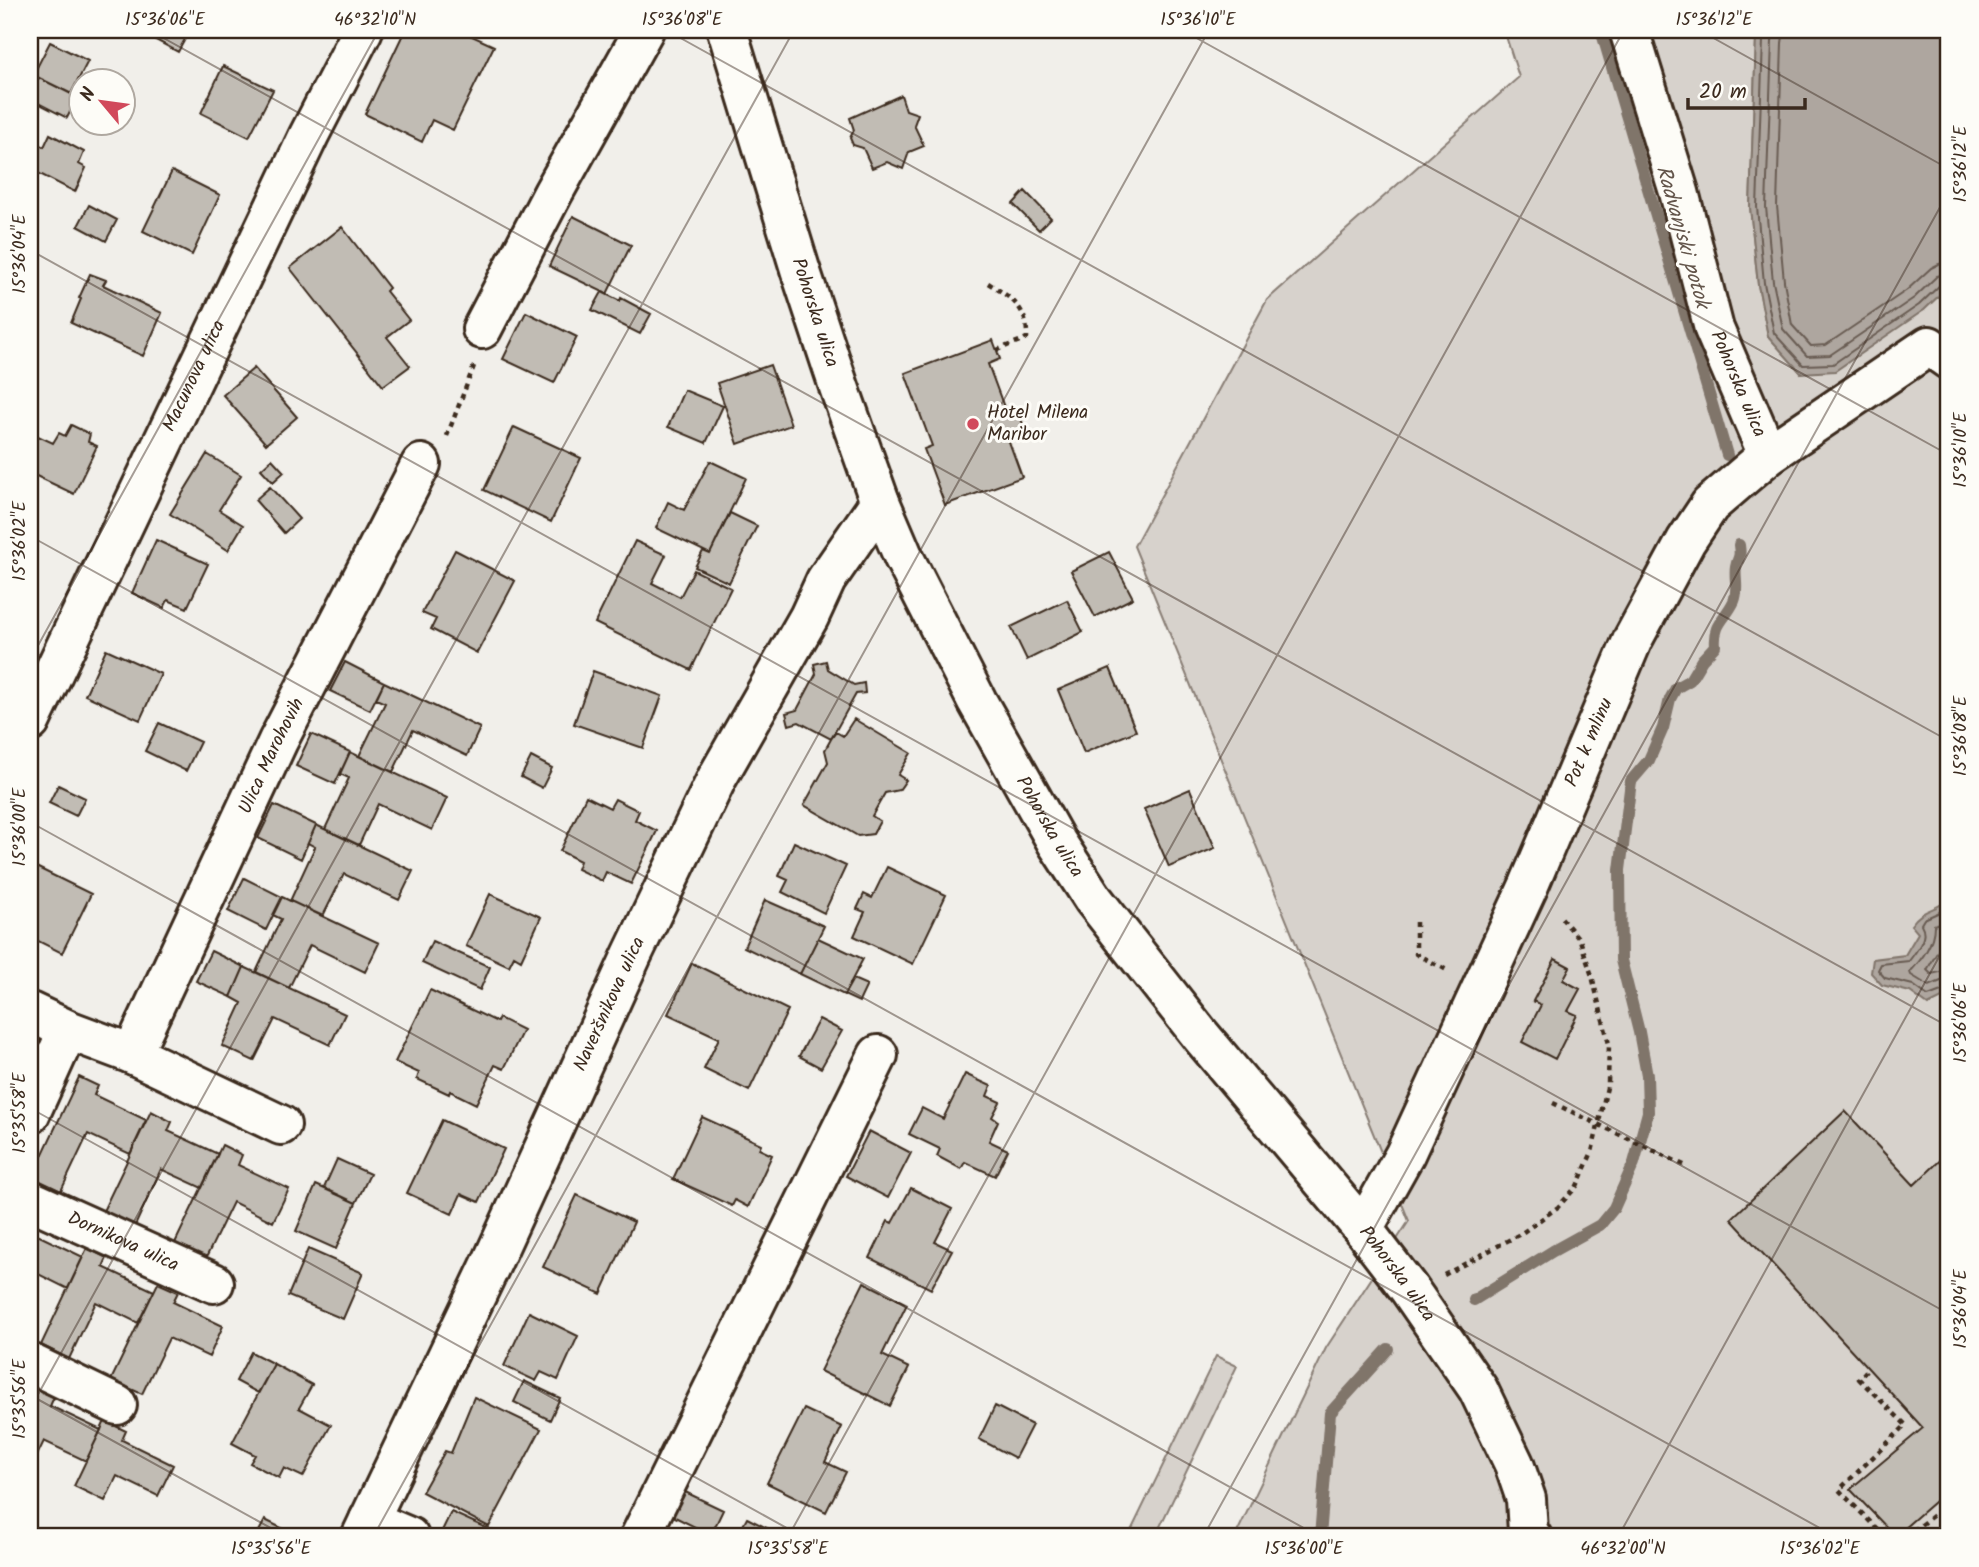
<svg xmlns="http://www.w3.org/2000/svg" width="1979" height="1567" font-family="Kalam,sans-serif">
<rect width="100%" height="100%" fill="#f1efea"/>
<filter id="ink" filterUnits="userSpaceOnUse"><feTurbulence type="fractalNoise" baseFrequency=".0143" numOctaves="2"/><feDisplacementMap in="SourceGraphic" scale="14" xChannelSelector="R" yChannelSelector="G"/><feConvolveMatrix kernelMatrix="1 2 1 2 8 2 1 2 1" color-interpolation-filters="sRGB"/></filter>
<g filter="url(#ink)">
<path fill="#d7d2cc" stroke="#897e75" stroke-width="2" d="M1504 30H1759L1756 38 1750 207 1758 285 1768 336 1801 373 1924 310 1949 286V1537H1235L1326 1348 1409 1221 1134 546 1267 300 1519 77Z
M1216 1356 1237 1366 1155 1537H1128Z"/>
<path fill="#aea69f" stroke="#80746b" stroke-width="2" d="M1759 30H1949V286L1924 310 1835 371 1801 373 1768 336 1758 285 1750 207 1756 38Z
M1949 899V997L1946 996 1928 1005 1910 992 1882 985 1871 973 1873 959 1905 955 1918 933 1911 925C1924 907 1934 912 1949 899Z"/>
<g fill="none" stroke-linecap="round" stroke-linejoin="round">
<path stroke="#695c52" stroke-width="2" d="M1765 30 1763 40 1757 207 1764 283 1774 333 1803 365 1833 364 1919 305 1942 283 1949 282
M1774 30 1772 41 1766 207 1773 282 1783 329 1807 356 1830 355 1914 298 1937 276 1949 273
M1784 30 1782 43 1777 206 1784 281 1792 325 1811 346 1826 345 1907 290 1931 268 1939 264 1949 262
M1949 908 1924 919 1921 924C1929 937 1917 950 1909 961L1881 964 1878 970 1885 978 1913 985 1928 996 1944 990H1949
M1949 919 1934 925C1934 944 1922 959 1910 972L1911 975 1929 986 1941 981H1949
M1949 930 1945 933 1942 944 1927 970 1931 974 1949 970"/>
<path stroke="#80746b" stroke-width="12" d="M1601 30 1727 455
M1474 1300 1553 1251 1600 1225 1614 1208 1634 1163 1648 1112 1647 1075 1639 1032 1621 960 1620 870 1631 781 1649 760 1663 728 1670 699 1676 688 1690 680 1702 660 1715 646C1713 623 1725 620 1734 601 1739 589 1734 578 1736 567 1738 556 1741 560 1739 545
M1320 1537 1330 1413 1388 1349"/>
</g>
<path fill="#c1bcb4" stroke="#3b2a1e" stroke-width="2" d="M137 30H190L178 52Z
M405 30H459L494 46 453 130 432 120 422 142 365 114Z
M50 42 88 61 71 94 33 75Z
M223 66 273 90 249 137 201 113Z
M33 75 78 97 67 118 30 99V82Z
M901 95 906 110 918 114 914 125 924 146 909 152 903 169 887 162 872 168 863 148 853 145 850 138 854 130 850 118Z
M50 134 84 152 79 164 86 168 75 192 30 169 40 145 44 147Z
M172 171 220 195 192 255 143 231Z
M1025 191 1051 218 1039 230 1013 204Z
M89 205 117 220 106 241 78 226Z
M573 216 631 245 607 294 549 266Z
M342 227 389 288 386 291 409 320 387 337 410 366 383 386 290 268Z
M90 274 106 280 103 285 162 313 143 356 71 323 81 299 79 298Z
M602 292 620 301 621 298 651 314 640 334 592 310Z
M526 312 577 337 554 383 503 359Z
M993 340 1000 359 988 364 1008 418 1019 414 1025 429 1007 436 1022 477 945 505 924 449 932 446 905 373Z
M770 365 791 425 738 444 717 383Z
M254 368 297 417 266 444 223 395Z
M684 390 723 406 706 443 668 427Z
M71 425 90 434 88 442 97 446 74 494 30 473V447L36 435 53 443 59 433 65 436Z
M514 427 581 458 551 522 484 490Z
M207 454 241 475 219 510 243 525 228 550 170 514Z
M272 459 284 472 273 482 261 469Z
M710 461 746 478 710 554 656 528 668 502 684 510Z
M270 487 299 519 284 533 255 500Z
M730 513 757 526 729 583 695 567 703 551 710 554Z
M156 540 208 564 187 608 168 600 164 608 132 593Z
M635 541 666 555 652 583 680 597 694 570 731 588 691 670 595 623Z
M455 550 515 581 477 653 431 629 436 619 422 613Z
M1109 552 1133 598 1095 617 1071 571Z
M1067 600 1083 632 1027 660 1011 627Z
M106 649 161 674 140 720 85 695Z
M826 661 828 669 854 685 864 683 865 693 856 694 831 739 799 722 789 725 786 713 797 710 816 674 814 664Z
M345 662 384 682 370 710 330 691Z
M1110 668 1136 731 1084 753 1058 690Z
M593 671 662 696 643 748 574 724Z
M384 682 480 728 467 756 413 730 393 772 359 756 385 703 376 699Z
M854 719 911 753 898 775 906 780 899 790 885 793 872 816 880 821 873 834 858 836 804 805 828 762 825 750 831 739 836 732 843 736Z
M159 723 200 742 186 771 145 751Z
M311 734 350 752 335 784 296 766Z
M350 752 447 798 432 830 378 804 359 845 325 829 349 778 340 774Z
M531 757 552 768 542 788 521 777Z
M58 785 85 798 76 816 49 803Z
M1190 789 1215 848 1169 867 1144 809Z
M586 796 610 808 615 799 639 811 635 820 657 831 631 884 606 872 602 881 577 869 580 861 560 851Z
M274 805 316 825 301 859 258 838Z
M316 825 413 871 399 900 344 874 323 916 290 901 315 847 308 843Z
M794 842 846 866 824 913 782 892 788 880 779 876Z
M36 867 91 894 62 953 30 937V879Z
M887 867 946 895 913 964 854 936 865 912 857 909 864 894 872 898Z
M244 878 282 897 266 930 228 911Z
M490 894 541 917 521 960 514 956 509 966 466 946Z
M282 897 379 943 365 972 310 945 289 988 256 972 281 919 273 915Z
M765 900 824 926 800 974 744 947Z
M818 938 863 959 844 995 800 974Z
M432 941 490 967 480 990 422 963Z
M211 951 244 967 231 997 196 981Z
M1555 959 1570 967 1563 980 1580 989 1568 1011 1577 1015 1555 1059 1522 1042 1541 1005 1533 1001Z
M692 963 788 1010 749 1091 704 1069 719 1038 668 1014Z
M244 967 345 1014 330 1045 275 1019 254 1061 222 1046 242 1003 231 997Z
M853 979 867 985 859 1002 844 995Z
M430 990 497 1022 499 1018 523 1030 504 1069 495 1065 476 1104 450 1091 449 1094 417 1079 419 1073 395 1062Z
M819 1019 842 1031 821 1068 799 1056Z
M965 1074 991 1086 987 1096 1000 1102 992 1117 998 1121 989 1141 1008 1150 995 1176 965 1162 961 1169 937 1156 940 1149 909 1134 922 1108 943 1119Z
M79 1077 98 1086 94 1095 146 1120 130 1154 88 1134 61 1191 32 1177Z
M151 1111 172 1122 168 1131 218 1154 202 1188 161 1169 135 1226 103 1211Z
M1845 1111 1914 1185 1949 1152V1489L1895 1536 1850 1489 1923 1428 1731 1219Z
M702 1117 761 1144 759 1149 772 1155 748 1207 735 1200 732 1206 673 1179Z
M442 1120 504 1149 479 1202 461 1194 452 1214 407 1193Z
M869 1131 911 1153 888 1198 846 1176Z
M222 1145 242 1155 238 1165 289 1189 273 1222 233 1202 205 1260 174 1245Z
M337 1159 370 1174 356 1203 324 1188Z
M316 1185 356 1203 336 1249 296 1231Z
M911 1188 952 1209 935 1242 952 1250 931 1289 870 1258 888 1221 892 1223Z
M577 1195 634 1222 601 1294 543 1267Z
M30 1222 34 1225 31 1232 83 1257 68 1289 30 1270Z
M87 1248 107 1258 103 1267 154 1291 138 1323 96 1302 69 1359 41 1345Z
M308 1249 363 1273 343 1319 288 1296Z
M864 1282 907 1304 882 1355 909 1368 890 1406 820 1371Z
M158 1283 178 1292 173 1302 223 1326 209 1357 169 1338 142 1394 111 1380Z
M529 1312 578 1336 558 1380 541 1372 536 1381 504 1366Z
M251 1352 274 1364 258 1393 236 1381Z
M274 1364 312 1385 299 1408 331 1425 303 1477 284 1468 279 1478 250 1463 255 1455 232 1443Z
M524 1381 560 1398 550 1420 514 1402Z
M34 1388 54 1397 50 1406 101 1430 86 1461 44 1441 31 1468 30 1467V1395Z
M474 1397 541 1429 489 1527 422 1492 445 1451 451 1453Z
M995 1406 1032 1425 1015 1458 979 1439Z
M804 1409 842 1427 825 1462 846 1472 826 1512 767 1483Z
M105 1421 126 1431 122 1440 173 1465 158 1496 117 1476 105 1501 74 1486Z
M679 1489 723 1510 711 1535 667 1513Z
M451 1512 506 1537H439Z
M747 1518 783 1536V1537H737Z
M265 1520 300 1537H256Z"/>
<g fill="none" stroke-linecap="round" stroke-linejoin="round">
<defs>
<g id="minor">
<path id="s1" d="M727 30 800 269 839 387 880 502 903 556 977 701 1057 843 1094 900 1201 1036 1363 1229 1409 1289 1478 1389 1514 1464 1526 1499 1528 1532 1532 1537"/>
<path id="s2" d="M1629 30 1679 192 1714 329 1768 455"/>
<path d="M482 329 553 193 644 30"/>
<path id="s3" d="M30 722 309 135 363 30"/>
<path d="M30 1012 68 1030 132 1054 281 1125"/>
<path id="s4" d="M132 1054 278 741 421 464"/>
<path d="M30 1114 68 1030"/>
<path id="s5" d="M30 1200 214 1283"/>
<path id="s6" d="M1363 1229 1405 1154 1529 885 1633 639 1686 541 1710 505 1768 455 1929 346 1949 360"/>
<path d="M30 1363 117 1405"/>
<path d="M369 1520 409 1537"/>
<path id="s7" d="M361 1537 493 1260 632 955 717 778 809 617 826 580 880 502"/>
<path d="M640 1537 878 1055"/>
</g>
</defs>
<use href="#minor" stroke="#3b2a1e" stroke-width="44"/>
<path stroke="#3b2a1e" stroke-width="4.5" stroke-dasharray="5 5" stroke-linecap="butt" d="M988 283C1011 298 1028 307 1027 338L997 350
M447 436 474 366
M1416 922V954L1447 970
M1553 1103 1686 1166
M1444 1275 1522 1233 1558 1207 1577 1186 1592 1152 1608 1083 1609 1044 1592 976 1580 940 1559 915
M1866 1371 1859 1379 1906 1425 1839 1490 1885 1537
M1905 1537 1949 1503"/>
<use href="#minor" stroke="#fdfcf7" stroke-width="38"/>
</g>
</g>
<path fill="none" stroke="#3b2a1e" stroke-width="2" stroke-opacity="0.45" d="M149 30 1949 1027M666 30 1949 741M1182 30 1949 455M1699 30 1949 169M30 250 1949 1314M30 536 1836 1537M30 660 379 30M30 822 1320 1537M30 1108 803 1537M30 1395 287 1537M30 1409 794 30M373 1537 1209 30M788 1537 1624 30M1203 1537 1949 191M1618 1537 1949 939"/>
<circle fill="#d1495b" stroke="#fdfcf7" stroke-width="2.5" cx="973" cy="424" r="7"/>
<g text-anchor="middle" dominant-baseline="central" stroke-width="6" stroke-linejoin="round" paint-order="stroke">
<g font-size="19" fill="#3b2a1e" stroke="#fdfcf7">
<text stroke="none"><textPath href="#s1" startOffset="296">Pohorska ulica</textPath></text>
<text stroke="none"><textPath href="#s3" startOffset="383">Macunova ulica</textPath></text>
<text stroke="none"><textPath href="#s2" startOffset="371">Pohorska ulica</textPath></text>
<text stroke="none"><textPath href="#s6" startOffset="537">Pot k mlinu</textPath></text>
<text stroke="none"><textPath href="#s4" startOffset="329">Ulica Marohovih</textPath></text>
<text stroke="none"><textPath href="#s1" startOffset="863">Pohorska ulica</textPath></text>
<text stroke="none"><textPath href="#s7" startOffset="588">Naveršnikova ulica</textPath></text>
<text stroke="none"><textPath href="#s5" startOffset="102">Dornikova ulica</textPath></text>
<text stroke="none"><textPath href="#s1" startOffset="1430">Pohorska ulica</textPath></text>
</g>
<g font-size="19" fill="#3b2a1e" stroke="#fdfcf7" text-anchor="start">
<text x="987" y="413">Hotel Milena<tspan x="987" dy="22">Maribor</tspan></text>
</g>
<g font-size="21" font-style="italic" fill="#63554b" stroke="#fdfcf7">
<text transform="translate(1682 237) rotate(74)">Radvanjski potok</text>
</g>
</g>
<rect width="1979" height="1567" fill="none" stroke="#fdfcf7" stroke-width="77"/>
<g transform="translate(102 102) rotate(299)"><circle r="33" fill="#fdfcf7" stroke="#afa8a0" stroke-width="2"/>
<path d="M0-5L12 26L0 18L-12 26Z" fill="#d1495b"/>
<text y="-10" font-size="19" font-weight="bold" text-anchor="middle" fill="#3b2a1e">N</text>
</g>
<path d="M1688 98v10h117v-10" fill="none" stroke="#3b2a1e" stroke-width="3.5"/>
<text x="1699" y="98" font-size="21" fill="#3b2a1e" stroke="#fdfcf7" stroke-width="5" paint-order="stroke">20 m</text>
<rect x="38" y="38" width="1902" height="1490" fill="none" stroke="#3b2a1e" stroke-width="2.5"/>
<g font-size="18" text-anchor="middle" fill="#3b2a1e">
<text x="165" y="25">15°36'06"E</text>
<text x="375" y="25">46°32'10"N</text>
<text x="682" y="25">15°36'08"E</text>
<text x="1198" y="25">15°36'10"E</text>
<text x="1714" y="25">15°36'12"E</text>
<text transform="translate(1960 164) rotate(-90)" y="6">15°36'12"E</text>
<text transform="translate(19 254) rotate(-90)" y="6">15°36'04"E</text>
<text transform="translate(1960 450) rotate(-90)" y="6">15°36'10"E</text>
<text transform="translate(19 541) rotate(-90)" y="6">15°36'02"E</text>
<text transform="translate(1960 736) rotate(-90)" y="6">15°36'08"E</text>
<text transform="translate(19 827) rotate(-90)" y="6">15°36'00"E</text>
<text transform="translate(1960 1023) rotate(-90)" y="6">15°36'06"E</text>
<text transform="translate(19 1113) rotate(-90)" y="6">15°35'58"E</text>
<text transform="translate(1960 1309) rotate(-90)" y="6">15°36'04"E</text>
<text transform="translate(19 1399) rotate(-90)" y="6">15°35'56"E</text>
<text x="271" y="1554">15°35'56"E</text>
<text x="788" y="1554">15°35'58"E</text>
<text x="1304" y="1554">15°36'00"E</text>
<text x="1623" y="1554">46°32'00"N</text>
<text x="1820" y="1554">15°36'02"E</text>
</g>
</svg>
